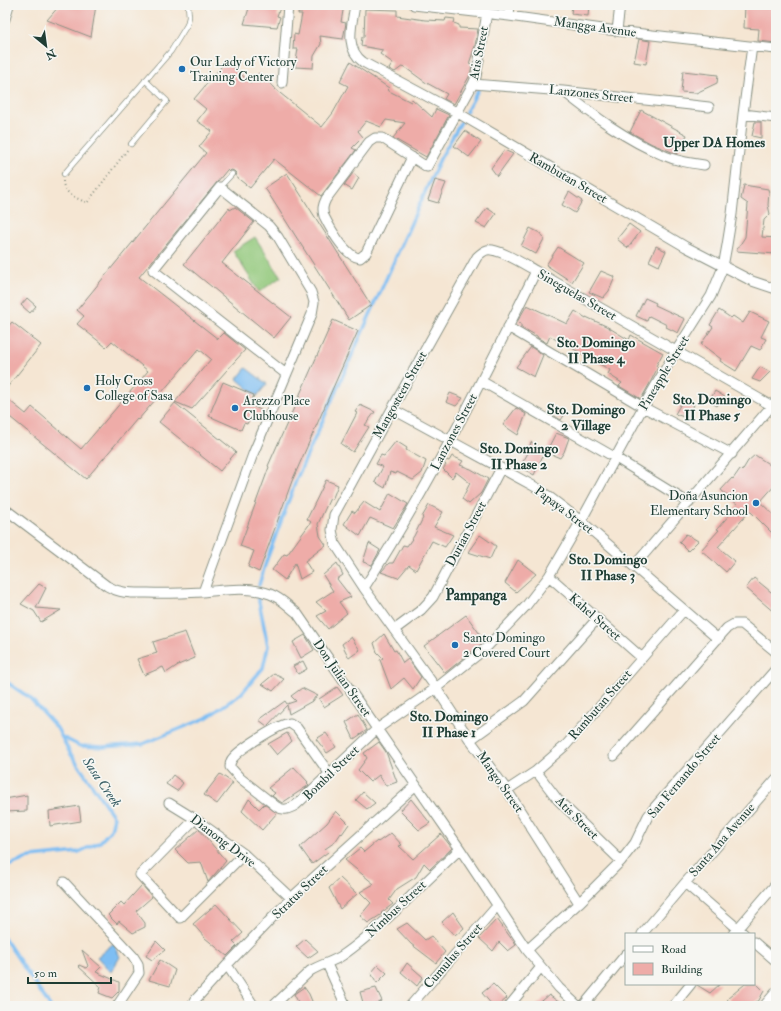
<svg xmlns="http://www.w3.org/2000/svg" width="781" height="1011" font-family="'IM FELL Double Pica',serif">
<rect width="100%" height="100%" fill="#f6f6f2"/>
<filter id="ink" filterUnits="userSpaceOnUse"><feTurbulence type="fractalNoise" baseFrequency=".025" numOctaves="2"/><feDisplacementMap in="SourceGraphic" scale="8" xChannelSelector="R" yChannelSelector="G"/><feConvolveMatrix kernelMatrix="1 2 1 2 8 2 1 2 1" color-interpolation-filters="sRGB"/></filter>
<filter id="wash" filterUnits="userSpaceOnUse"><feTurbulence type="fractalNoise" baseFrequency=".012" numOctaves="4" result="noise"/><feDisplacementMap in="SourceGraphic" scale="16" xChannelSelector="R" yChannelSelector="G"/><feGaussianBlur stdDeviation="0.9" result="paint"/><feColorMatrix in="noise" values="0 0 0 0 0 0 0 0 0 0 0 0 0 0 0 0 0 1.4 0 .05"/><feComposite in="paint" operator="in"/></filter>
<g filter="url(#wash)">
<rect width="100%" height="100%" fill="#f5e6d3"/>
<path fill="#92c87a" stroke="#588257" d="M255 237 281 277 259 292 233 251Z"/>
<path fill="#7ebef3" stroke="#4e7e94" d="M246 368 267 384 257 396 237 379Z
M114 943 120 957 111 972 97 957Z"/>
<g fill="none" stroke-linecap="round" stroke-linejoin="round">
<path stroke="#7ebef3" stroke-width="3.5" d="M466 112 478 90
M259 585 266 562 297 478 425 192 440 159 461 122
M5 681 30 698 57 728 70 753 114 817 111 830 100 842 79 852 31 857 5 867
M62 737 80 746 103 747 143 744 206 718 241 694 263 668 268 646 258 597
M5 939 50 1006"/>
</g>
<g id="blocks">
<path fill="#eeaca8" d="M60 5H96L91 37 47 20Z
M250 5H281L277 16 280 17 277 27 244 24Z
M300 5H344L341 22 346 23 343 39 320 36 321 44 314 56 313 68 295 67 298 49H293L294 34 298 35 302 14H298Z
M572 5H589L588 16 571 14Z
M745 5H776V43L758 41 759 29 744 28Z
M365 9 397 10V16L425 20 445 21 446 18 455 19 454 23 459 25V28L478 29 475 46 469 64 472 65 470 75 454 104 444 99 447 94 425 82 403 66 395 72 389 69 393 63 380 54 383 50 361 46 362 37H364Z
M639 39 650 41 646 64 634 62Z
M226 61 251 83 259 73 275 88V89L322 127 333 113 348 86 340 82 350 62 389 88 387 90 411 102 412 99 432 117 436 109 449 115 426 157 393 138 405 123 386 120 381 127 366 121 358 131 363 137 352 148 356 150 321 196 274 159 250 188 235 176 236 173 234 171 231 170 229 172 227 170 139 277 218 339 224 333 245 350 192 409 175 402 211 359 199 349 138 420 137 419 86 479 5 413V397L26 414 32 407 81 449 148 371 112 341 106 347 77 324 84 316 77 310 206 153 199 147 212 131 197 121 206 109 194 99Z
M683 71 718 75 717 83 696 93 681 92Z
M641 110 687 135 677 154 652 144 630 132Z
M755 122H761V138L752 136Z
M465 131 481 142 469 157 454 146Z
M504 150 513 154 497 176 491 168Z
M287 173 371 305 349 320 265 188Z
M353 173 359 178 352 190 344 185Z
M435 180 446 183 438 203 428 200Z
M744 185 768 189 769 193 768 205 770 214 764 220 762 237 776 238V254L736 251 745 237 748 204 741 199Z
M569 192 582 201 575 213 562 205Z
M235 207 254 222 222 263 291 317 274 338 184 264 229 208 230 210Z
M487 208 496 214 486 228 476 223Z
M629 224 640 232 628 248 617 239Z
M530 228 540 233 544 239 536 254 521 246Z
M656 246 666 251 659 266 649 261Z
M558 247 584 263 572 282 546 265Z
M601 271 615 277 609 291 603 298 589 292Z
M27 298 36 306 30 313 21 305Z
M645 298 656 303 655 305 685 319 678 333 666 327 667 325 649 316 647 321 636 316Z
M527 305 567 324 575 311 586 318V317L606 326 629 340 631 335 663 353 656 366 658 367 650 383 641 399 619 386 622 383 608 374 610 370 565 344V345L550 336 547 343 538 338 537 336 521 327V324L517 322Z
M719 310 731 318 733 316 743 323 750 312 769 321 761 337 766 339 760 350 751 346 736 371 720 361 721 359 701 344 713 327 710 325Z
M333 320 358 331 292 481 259 572 248 567 254 551 240 546 269 467 268 466Z
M12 322 41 345 5 390V330Z
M531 347 543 355 534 377 516 367Z
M760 367 770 372 760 382 752 379Z
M223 382 254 395 250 405 263 411 260 419 251 416 247 424 244 423 241 430 209 416Z
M715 391 725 397 717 406 709 401Z
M450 393 463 398 456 406 446 402Z
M683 400 694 405 687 418 675 414Z
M175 403 236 452 220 471 159 422Z
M360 405 375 412 365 425 369 427 353 452 341 444 357 413 355 412Z
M552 406 565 414 561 420 548 412Z
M516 408 526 414 518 435 503 425Z
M556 433 569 438 564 452 560 458 546 452Z
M396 441 407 448 406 450 426 461 422 473 413 480 397 472 396 474 390 472 385 488 375 482 383 467 376 464 381 455 384 456Z
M531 442 545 451 534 475 520 467 528 453Z
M755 455 776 469V484L760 502 776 517V537L751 512H749L718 547 735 561 726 572 701 550 719 530 717 529 738 505 721 490 732 478 733 479 740 469 742 471 748 461Z
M452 456 463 461 460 465 471 469 488 479 481 493 469 504 462 499 470 483 456 472 452 478 443 469 446 465 444 463 446 460 449 461Z
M326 480 338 485 332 500 330 498 318 524 320 536 326 545 305 561 312 572 300 579 295 563 285 580 272 570 284 554 287 555 311 522 307 519Z
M390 493 408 504 393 528 370 518 360 536 344 524 352 511 355 513 364 502 380 512Z
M429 505 443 512 434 527 453 535 445 547 432 541 416 570 409 565 398 578 381 572 389 563H393L403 545 407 546 414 536 423 518 422 517Z
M686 534 698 541 688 551 679 542Z
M480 535 496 546 490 559 468 552Z
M369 543 380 550 372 565 363 562Z
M518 560 536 574 516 592 505 583Z
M337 563 343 575 337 579 351 597 339 602 347 613 328 629 317 616 326 611 316 602 333 591 323 575Z
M754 578 776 596V614L746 588Z
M39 584 46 588 36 608 61 610 41 622 34 611 21 604Z
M466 615 485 641 445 673 424 646Z
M185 632 195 658 178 665 166 673 163 667 144 675 137 659 157 653 153 642Z
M384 634 394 651 396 650 403 663 408 659 421 677 413 689 404 678 391 689 380 660 383 658 377 652 374 643Z
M305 635 314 650 301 658 293 642Z
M351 637 360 650 349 658 342 644Z
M303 661 307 669 298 674 293 666Z
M274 674 284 679 273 691 262 684Z
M337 687 343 695 324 707 319 699Z
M302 688 318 696 314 698V700L289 714 287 705 267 726 259 720 285 701 287 704 296 701 291 696Z
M358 714 367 730 354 739 346 722Z
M287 733 292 741 277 755 268 744Z
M326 733 336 747 327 753 316 739Z
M379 742 386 752 397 782 386 786 379 775 370 782 358 770 367 758 364 753Z
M294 767 308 782 307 783 309 785 282 803 272 796 275 793 268 788Z
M220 774 233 783 217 804 204 795Z
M173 775 183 783 177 791 166 784Z
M363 792 375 803 367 809 356 800Z
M27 795V811L5 812V799Z
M249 799 259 809 264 804 277 813 262 830 242 811Z
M411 799 430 823 419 830 400 811Z
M79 806 81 821 50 826 49 811Z
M336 811 349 824 342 834 341 833 335 842 325 849 328 852 312 864 300 847 327 823Z
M199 829 226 861 208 882 201 862 188 863 175 850Z
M391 833 402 845 399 846 413 859 441 834 452 848 430 869 424 863 416 877 397 889 389 900 393 904 381 913 382 914 368 923 360 916 371 903 360 892 374 884 345 860 360 848 364 852 377 841 378 842Z
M340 878 357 894 340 909 329 888Z
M142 885 152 897 136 911 145 923V927L133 933 119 921 117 924 108 915 121 902 124 905Z
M216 904 243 933 233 942 237 946 227 956 205 938 193 924Z
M453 912 464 928 455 936 442 922Z
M497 919 516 945 508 951 499 942 493 951 479 938Z
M407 923 425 940 431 936 445 952 436 963 411 944 397 929Z
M305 939 318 951 308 958 296 947Z
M156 941 165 950 152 960 146 956Z
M82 950 101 967 96 972 119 982V991L112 998 99 993 101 987 78 966 79 965 86 968 88 966Z
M160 960 175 970 170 986 149 980Z
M407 963 423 977 417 986 401 972Z
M378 965 387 973 377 983 371 973Z
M493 984 507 998 498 1006H493L482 993Z
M697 984H720L710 993 697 985Z
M745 984H757L764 991 758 1002 757 1001 752 1006H734L727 999Z
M304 987 309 994 314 1006H300L294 994Z
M376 988 382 1001 373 1006H364L360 992Z
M549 995 564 1006H536Z"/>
</g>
</g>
<g filter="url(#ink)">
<use href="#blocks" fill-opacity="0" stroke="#8a9284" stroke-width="1"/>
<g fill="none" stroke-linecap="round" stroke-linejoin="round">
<defs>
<path id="lane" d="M131 144 167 101 145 80
M64 174 171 51 187 25 189 17 188 5
M220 187 232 174"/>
<path id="street" d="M355 5C352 25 344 48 363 62L458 113 686 247 752 281 776 289
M414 5 509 16 617 31 776 49
M509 16 510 5
M5 19 9 5
M617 31 620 5
M282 83 288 5
M473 84 563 91 709 107
M563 91C593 115 626 140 663 155 676 161 690 163 704 165
M743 114 776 118
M412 157 366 253 360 258C346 257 330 228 324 216 322 209 323 205 326 199L369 142 375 138H382L427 167 473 84 476 77 487 13
M508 327 643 407 732 454
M481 381 616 458 689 503
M392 409 539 489 581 521 718 639
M5 509 107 586C121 594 132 593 148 593 166 594 185 593 203 592 225 590 248 586 270 594 281 598 288 606 297 613L460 849 527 950 559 988 578 1006
M634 566 775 402
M549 576 642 658
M364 588C429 487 483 379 536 271
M203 592 253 454 312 314 314 302 311 292 278 237 269 226 220 187 153 270 286 374
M394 630 421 610 433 597 501 468
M470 740 524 701 597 619
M614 756 727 628 734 624H742L776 652
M536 771 558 800 621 861
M329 773 297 728 290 723C279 724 240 749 233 758 231 760 230 763 230 767L240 778 277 807C284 811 289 809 296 805L377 729 436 688 485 649 526 606 549 576 581 521 643 407 676 351 711 296 723 267 727 245 732 214 743 114 752 46
M507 790 536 771 566 745 684 610
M169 803 195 819 244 854 291 898
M195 819 140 875 180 918 244 854
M64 882 133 956 138 964 139 973 117 1006
M685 883 744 934
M579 903 507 790 470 740 436 688 364 588 335 544 332 530 334 515 392 409 477 257C480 254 483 251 487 250 499 248 525 265 536 271L772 406
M642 934 685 883 776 779
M733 934 776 884
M754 942 776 961
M527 950 579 903 621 861 635 843 648 816 654 808 776 669
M327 964 346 1006
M227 965 254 1006
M192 1006 196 999 227 965 291 898 416 785
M273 1006 310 971C321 964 333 962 343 955 364 941 383 922 402 905 421 886 440 868 460 849
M410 1006 497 906
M509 1006 541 967
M583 1006 626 954
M673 1006 691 984
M764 1006 776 992"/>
</defs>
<use href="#lane" stroke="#8a9284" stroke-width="6"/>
<use href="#street" stroke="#8a9284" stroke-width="11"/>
<path stroke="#8a9284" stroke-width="2" stroke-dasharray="1 3" stroke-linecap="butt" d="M63 181C63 194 77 198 87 203L128 149"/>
<use href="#lane" stroke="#fff" stroke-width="4.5"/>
<use href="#street" stroke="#fff" stroke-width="9"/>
</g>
</g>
<g fill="#1f6fb2" stroke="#f6f6f2" stroke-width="1.5">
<circle cx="182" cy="69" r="4"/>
<circle cx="87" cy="388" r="4"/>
<circle cx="235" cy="408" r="4"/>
<circle cx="756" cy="503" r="4"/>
<circle cx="455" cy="645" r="4"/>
</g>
<g text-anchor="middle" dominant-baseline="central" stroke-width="3.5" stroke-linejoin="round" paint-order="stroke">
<g font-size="13" fill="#1f3d34" stroke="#f6f6f2">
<text transform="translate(595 27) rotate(8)">Mangga Avenue</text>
<text transform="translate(479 53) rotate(-79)">Atis Street</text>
<text transform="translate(591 94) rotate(6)">Lanzones Street</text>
<text transform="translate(568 178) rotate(30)">Rambutan Street</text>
<text transform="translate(577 295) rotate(30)">Sineguelas Street</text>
<text transform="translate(664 373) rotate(-59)">Pineapple Street</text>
<text transform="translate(400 395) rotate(-61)">Mangosteen Street</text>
<text transform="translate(454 432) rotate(-62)">Lanzones Street</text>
<text transform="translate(564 510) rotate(37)">Papaya Street</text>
<text transform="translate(466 534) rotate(-62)">Durian Street</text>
<text transform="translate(595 617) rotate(41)">Kahel Street</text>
<text transform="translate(342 678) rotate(55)">Don Julian Street</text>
<text transform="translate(600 705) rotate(-49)">Rambutan Street</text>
<text transform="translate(331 773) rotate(-44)">Bombil Street</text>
<text transform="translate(684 776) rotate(-50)">San Fernando Street</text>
<text transform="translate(500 782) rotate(55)">Mango Street</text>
<text transform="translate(577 818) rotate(45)">Atis Street</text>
<text transform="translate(722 840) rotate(-49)">Santa Ana Avenue</text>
<text transform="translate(223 841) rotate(37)">Dianong Drive</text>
<text transform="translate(300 892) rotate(-44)">Stratus Street</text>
<text transform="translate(396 909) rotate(-43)">Nimbus Street</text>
<text transform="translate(453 956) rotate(-49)">Cumulus Street</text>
</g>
<g font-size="13" fill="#1f3d34" stroke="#f6f6f2" text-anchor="start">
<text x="190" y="62">Our Lady of Victory<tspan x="190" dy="15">Training Center</tspan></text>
<text x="95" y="381">Holy Cross<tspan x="95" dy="15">College of Sasa</tspan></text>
<text x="243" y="401">Arezzo Place<tspan x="243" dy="15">Clubhouse</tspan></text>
<text x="748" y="496" text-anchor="end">Doña Asuncion<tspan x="748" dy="15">Elementary School</tspan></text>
<text x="463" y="638">Santo Domingo<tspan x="463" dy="15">2 Covered Court</tspan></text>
</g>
<g font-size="14" font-weight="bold" fill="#1f3d34" stroke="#f6f6f2">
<text x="714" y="142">Upper DA Homes</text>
<text x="596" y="342">Sto. Domingo<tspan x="596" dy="16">II Phase 4</tspan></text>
<text x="712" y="399">Sto. Domingo<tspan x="712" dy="16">II Phase 5</tspan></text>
<text x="586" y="409">Sto. Domingo<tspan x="586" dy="16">2 Village</tspan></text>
<text x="519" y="448">Sto. Domingo<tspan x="519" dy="16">II Phase 2</tspan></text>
<text x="608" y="559">Sto. Domingo<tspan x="608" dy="16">II Phase 3</tspan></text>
<text x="449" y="716">Sto. Domingo<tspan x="449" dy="16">II Phase 1</tspan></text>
</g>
<g font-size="14" font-style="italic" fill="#375d64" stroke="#f6f6f2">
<text transform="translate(102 782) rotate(56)">Sasa Creek</text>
</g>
<g font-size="15" font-weight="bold" fill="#1f3d34" stroke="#f6f6f2">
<text x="476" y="595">Pampanga</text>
</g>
</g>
<rect width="781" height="1011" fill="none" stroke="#f6f6f2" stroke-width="20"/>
<rect x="625" y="933" width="130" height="52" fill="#f6f6f2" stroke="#a0aca6"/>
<rect x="633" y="946" width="20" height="6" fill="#ffffff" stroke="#a0aca6"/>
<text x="661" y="953" font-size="12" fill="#1f3d34">Road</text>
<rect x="633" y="963" width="20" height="12" fill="#eeaca8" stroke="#a0aca6"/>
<text x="661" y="973" font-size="12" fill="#1f3d34">Building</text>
<g transform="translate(46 46) rotate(151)" stroke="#f6f6f2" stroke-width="3" paint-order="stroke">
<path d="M0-3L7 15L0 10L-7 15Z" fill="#1f3d34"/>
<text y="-6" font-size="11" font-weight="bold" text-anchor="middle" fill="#1f3d34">N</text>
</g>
<path d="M28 977v6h83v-6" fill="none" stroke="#1f3d34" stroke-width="2"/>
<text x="34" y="977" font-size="12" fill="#1f3d34" stroke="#f6f6f2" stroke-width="3" paint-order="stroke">50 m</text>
</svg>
